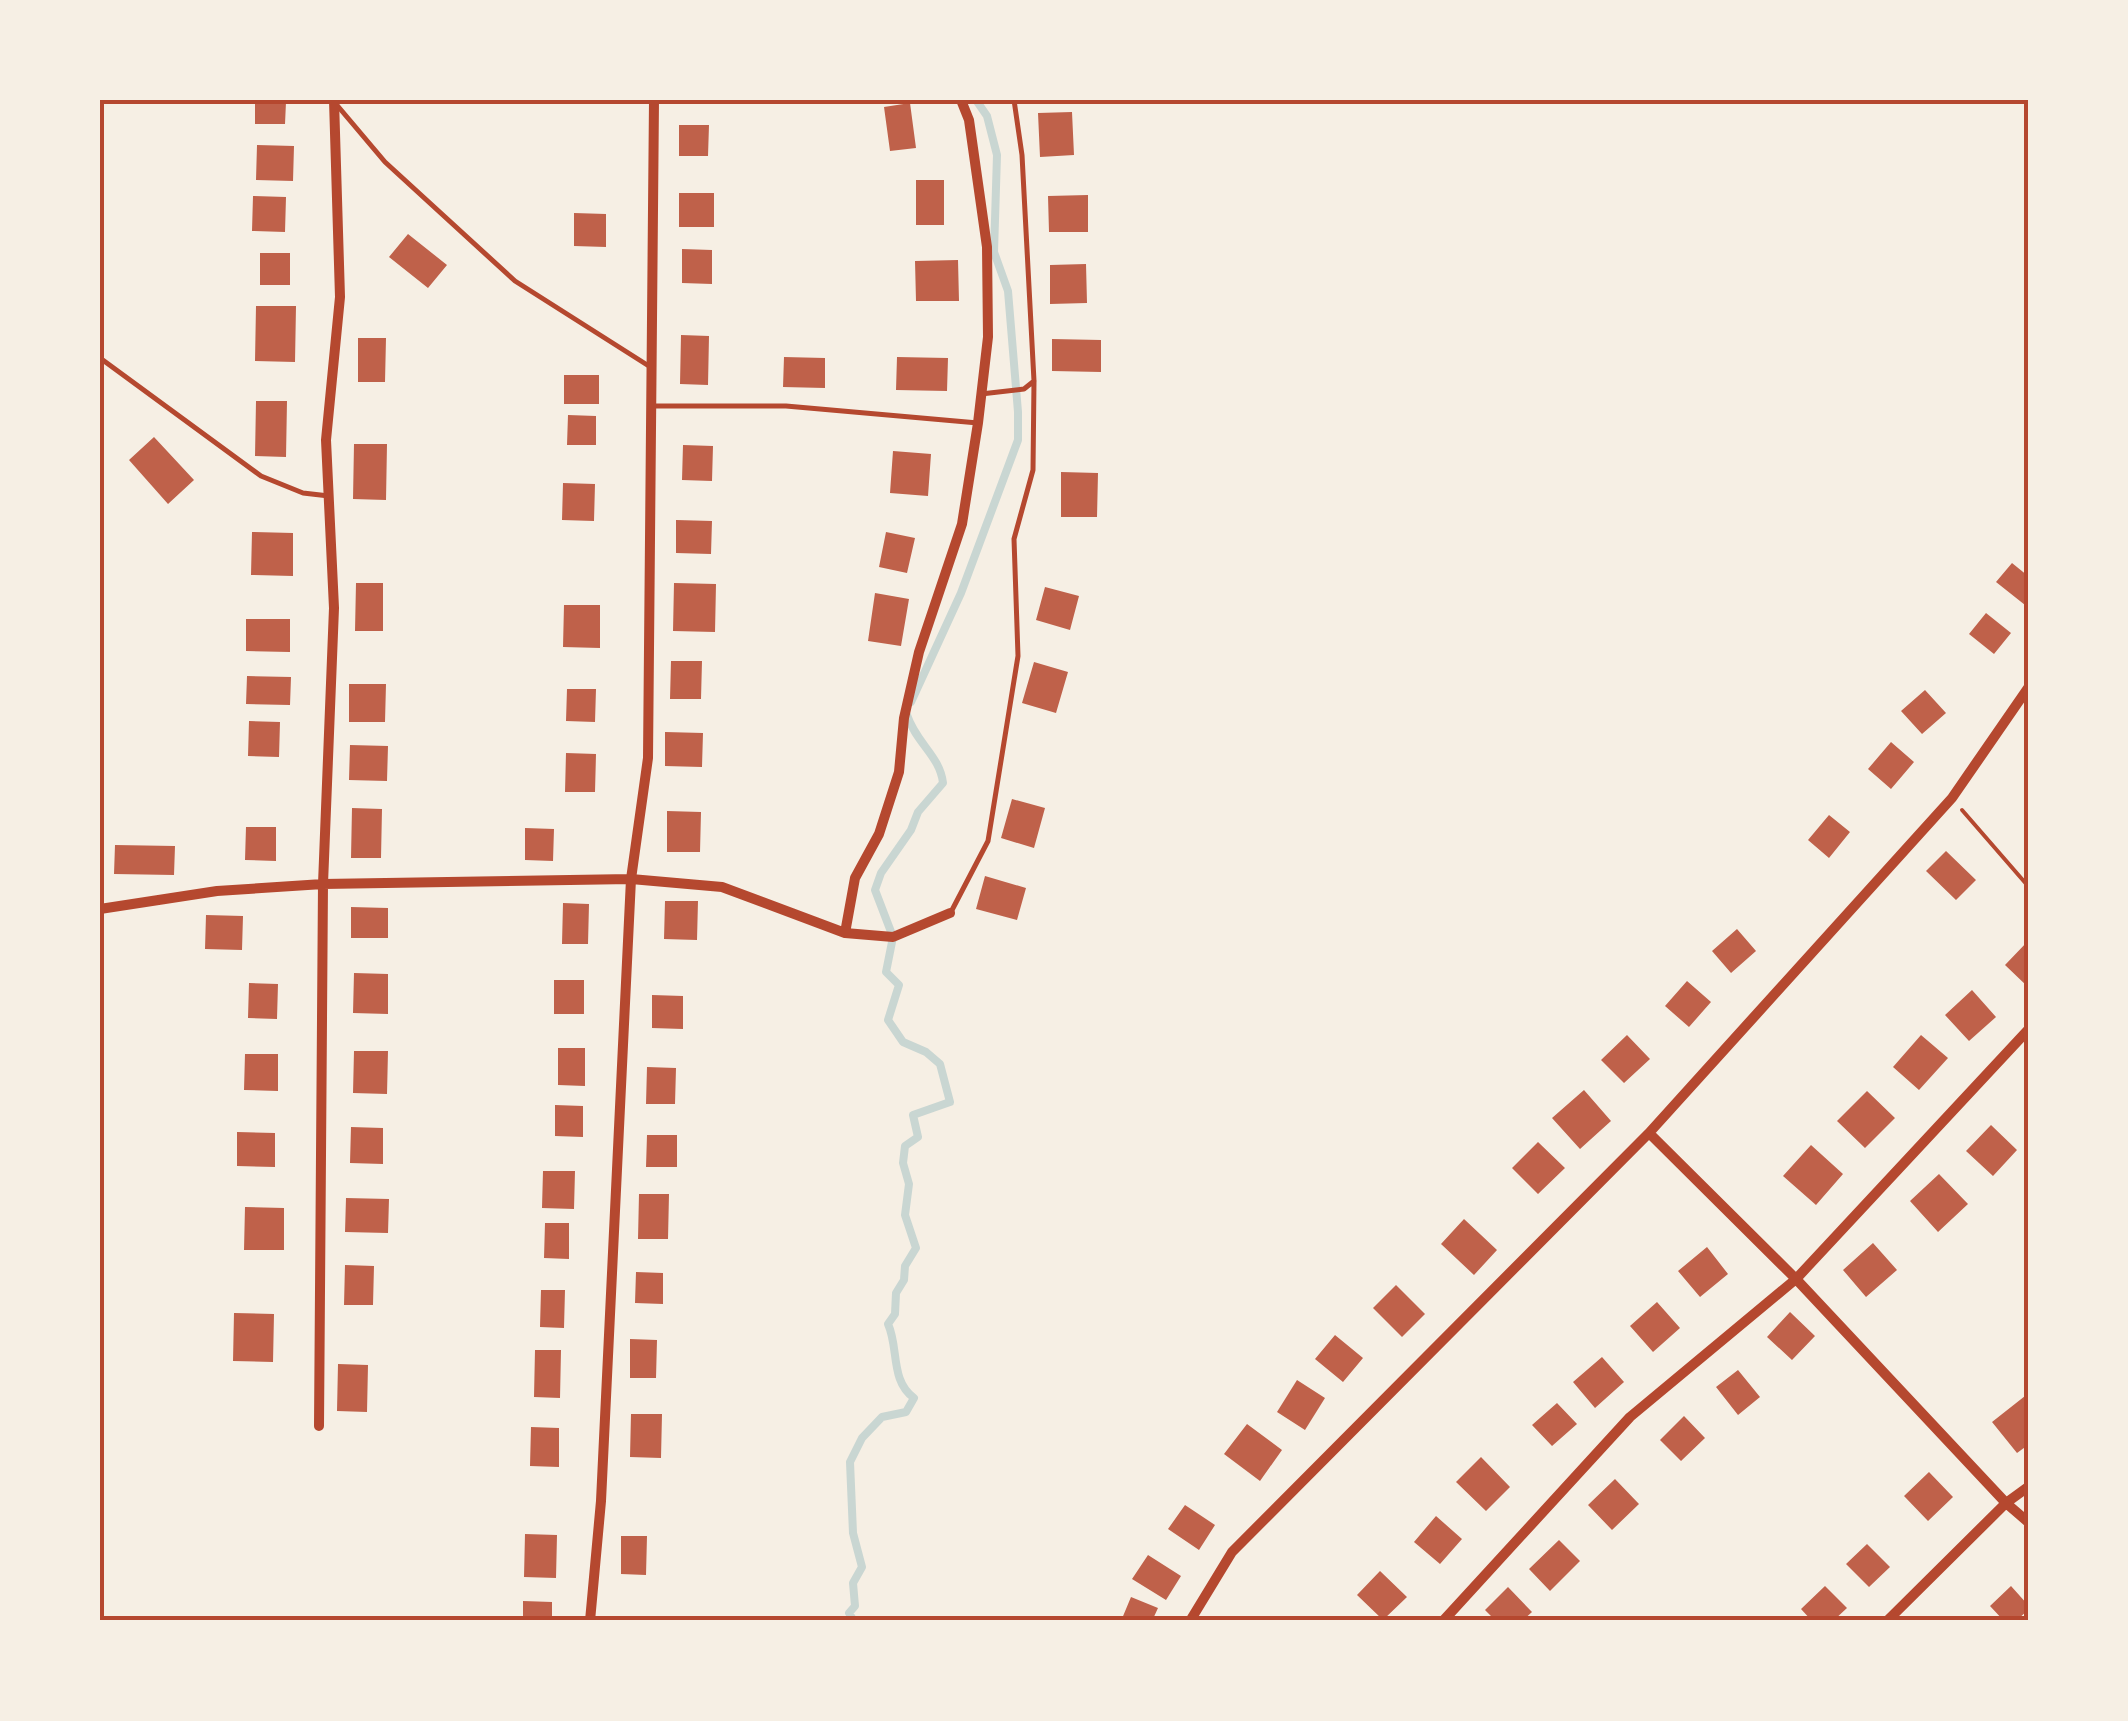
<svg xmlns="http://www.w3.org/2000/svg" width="2128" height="1721" font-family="'DejaVu Sans',sans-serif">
<rect width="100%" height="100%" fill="#f6efe4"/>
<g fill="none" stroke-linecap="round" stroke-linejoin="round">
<path stroke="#c9d6d2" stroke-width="8" d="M911 702 961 593 1018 440V412L1008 291 994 252 997 155 987 116 976 100
M854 1621 849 1613 855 1606 853 1583 862 1567 853 1533 850 1462 862 1438 882 1417 906 1412 914 1398C890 1381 899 1348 888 1324L895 1314 896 1293 904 1280 905 1266 916 1248 905 1215 909 1184 903 1163 905 1146 918 1137 913 1115 950 1102 940 1064 926 1052 903 1042 888 1020 899 985 886 972 893 937 875 890 881 873 911 830 918 812 943 783C940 756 916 743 907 715"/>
</g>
<path fill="#bf614a" d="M255 102H286L285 124H255Z
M910 103 916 148 890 151 884 107Z
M1072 112 1074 155 1040 157 1038 113Z
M679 125H709L708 156H679Z
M257 145 294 146 293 181 256 180Z
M916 180H944V225H916Z
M679 193H714V227H679Z
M1088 195V232H1049L1048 196Z
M253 196 286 197 285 232 252 231Z
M574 213 606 214V247L574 246Z
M408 234 447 265 428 288 389 257Z
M682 249 712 250V284L682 283Z
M260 253H290V285H260Z
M958 260 959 301H916L915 261Z
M1086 264 1087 303 1050 304V265Z
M256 306H296L295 362 255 361Z
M681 335 709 336 708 385 680 384Z
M358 338H386L385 382H358Z
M1052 339 1101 340V372L1052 371Z
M784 357 825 358V388L783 387Z
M897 357 948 358 947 391 896 390Z
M564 375H599V404H564Z
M256 401H287L286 457 255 456Z
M568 415 596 416V445H567Z
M154 437 194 480 168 504 129 460Z
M354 444H387L386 500 353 499Z
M683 445 713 446 712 481 682 480Z
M893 451 931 454 928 496 890 493Z
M1061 472 1098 473 1097 517H1061Z
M563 483 595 484 594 521 562 520Z
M676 520 712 521 711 554 676 553Z
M252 532 293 533V576L251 575Z
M886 532 915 538 907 573 879 567Z
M2012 563 2028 576V601L2025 605 1996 582Z
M356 583H383V631H355Z
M674 583 716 584 715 632 673 631Z
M1045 587 1079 596 1070 630 1036 620Z
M875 593 909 599 901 646 868 641Z
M564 605H600V648L563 647Z
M1986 613 2011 633 1994 654 1969 634Z
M246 619H290V652L246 651Z
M671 661H702L701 699H670Z
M1034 662 1068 672 1056 713 1022 703Z
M247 676 291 677 290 705 246 704Z
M349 684H386L385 722H349Z
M567 689H596L595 722 566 721Z
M1925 690 1946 713 1922 734 1901 711Z
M249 721 280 722 279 757 248 756Z
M665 732 703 733 702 767 665 766Z
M1891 742 1914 762 1891 789 1868 769Z
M350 745 388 746 387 781 349 780Z
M566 753 596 754 595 792H565Z
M1012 799 1045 808 1034 848 1001 838Z
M352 808 382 809 381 858H351Z
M667 811 701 812 700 852H667Z
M1829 815 1850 832 1829 858 1808 840Z
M246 827H276V861L245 860Z
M525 828 554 829 553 861 525 860Z
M115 845 175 846 174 875 114 874Z
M1946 851 1976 880 1956 900 1926 871Z
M985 876 1026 888 1017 920 976 909Z
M665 901H698L697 940 664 939Z
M563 903 589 904 588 944H562Z
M351 907 388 908V938H351Z
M206 915 243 916 242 950 205 949Z
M1737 929 1756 951 1731 973 1712 951Z
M2028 941V987L2005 965Z
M354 973 388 974V1014L353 1013Z
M554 980H584V1014H554Z
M1687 981 1711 1002 1689 1027 1665 1006Z
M249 983 278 984 277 1019 248 1018Z
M1972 990 1996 1017 1969 1041 1945 1015Z
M652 995 683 996V1029L652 1028Z
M1627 1035 1650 1059 1624 1083 1601 1060Z
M1921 1035 1948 1058 1919 1090 1893 1067Z
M558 1048H585V1086L558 1085Z
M354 1051H388L387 1094 353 1093Z
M245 1054H278V1091L244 1090Z
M647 1067 676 1068 675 1104H646Z
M1584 1090 1611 1121 1580 1149 1552 1118Z
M1867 1091 1895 1118 1865 1148 1837 1121Z
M555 1105 583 1106V1137L555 1136Z
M1991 1125 2017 1150 1993 1176 1966 1151Z
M351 1127 383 1128V1164L350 1163Z
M237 1132 275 1133V1167L237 1166Z
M647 1135H677V1167H646Z
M1538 1142 1565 1168 1538 1194 1512 1168Z
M1811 1145 1843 1174 1816 1205 1783 1176Z
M543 1171H575L574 1209 542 1208Z
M1939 1174 1968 1204 1938 1232 1910 1201Z
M639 1194H669L668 1239H638Z
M346 1198 389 1199 388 1233 345 1232Z
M245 1207 284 1208V1250H244Z
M1464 1219 1497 1250 1474 1275 1441 1244Z
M545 1223H569V1259L544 1258Z
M1873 1243 1897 1270 1866 1297 1843 1270Z
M1707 1247 1728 1274 1700 1297 1678 1271Z
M345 1265 374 1266 373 1305H344Z
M636 1272 663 1273V1304L635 1303Z
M1396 1285 1425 1314 1402 1337 1373 1308Z
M541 1290H565L564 1328 540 1327Z
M1657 1302 1680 1328 1653 1352 1630 1326Z
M1790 1312 1815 1336 1792 1360 1767 1337Z
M234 1313 274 1314 273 1362 233 1361Z
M1335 1335 1363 1358 1343 1382 1315 1359Z
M630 1339 657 1340 656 1378H630Z
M535 1350H561L560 1398 534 1397Z
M1602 1357 1624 1382 1595 1408 1573 1382Z
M338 1364 368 1365 367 1412 337 1411Z
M1738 1370 1760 1397 1738 1415 1716 1387Z
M1297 1380 1325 1398 1305 1430 1277 1412Z
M2025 1396 2028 1445 2017 1453 1992 1422Z
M1557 1403 1577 1424 1552 1446 1532 1425Z
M631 1414H662L661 1458 630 1457Z
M1684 1416 1705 1438 1681 1461 1660 1440Z
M1247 1424 1282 1450 1260 1481 1224 1454Z
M531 1427 559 1428V1467L530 1466Z
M1481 1457 1510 1487 1486 1511 1456 1482Z
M1929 1472 1953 1497 1928 1521 1904 1496Z
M1615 1479 1639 1504 1612 1530 1588 1505Z
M1185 1505 1215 1525 1199 1550 1168 1529Z
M1436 1516 1462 1539 1440 1564 1414 1542Z
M525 1534 557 1535 556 1578 524 1577Z
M621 1536H647L646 1575 621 1574Z
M1559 1540 1580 1561 1550 1591 1529 1569Z
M1867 1544 1890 1567 1869 1587 1846 1564Z
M1148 1555 1181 1576 1166 1600 1132 1579Z
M1380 1571 1407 1597 1383 1620 1357 1595Z
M1825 1586 1847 1608 1833 1621H1812L1801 1609Z
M2011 1586 2028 1605V1610L2016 1621H2004L1990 1606Z
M1508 1587 1532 1612 1522 1621H1496L1485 1610Z
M1131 1597 1158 1608 1152 1621H1121Z
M523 1601 552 1602V1621H523Z"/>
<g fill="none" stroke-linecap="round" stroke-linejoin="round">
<path stroke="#b5482f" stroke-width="4" d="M1962 810 2028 886"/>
<path stroke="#b5482f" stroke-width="5" d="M336 104 385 162 515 281 652 368
M100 358 261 476 303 493 329 496
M981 394 1024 389 1034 381
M652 406H786L978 423
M951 912 988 841 1018 656 1014 539 1033 470 1034 381 1022 155 1014 100"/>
<path stroke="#b5482f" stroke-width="10" d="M100 909 217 891 323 884 631 879 722 887 845 933 893 937 950 913
M845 933 855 878 879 834 899 772 904 718 919 652 962 524 978 423 988 337 987 247 969 120 961 100
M1649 1133 1796 1279 2006 1503 2028 1522
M319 1426 323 884 334 608 326 440 340 297 334 100
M590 1621 601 1501 631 879 648 758 654 100
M1190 1621 1232 1552 1649 1133 1952 798 2028 688
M1443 1621 1630 1417 1796 1279 2028 1030
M1887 1621 2006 1503 2028 1487"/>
</g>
<rect width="2128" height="1721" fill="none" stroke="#f6efe4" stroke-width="205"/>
<rect x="102" y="102" width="1924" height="1516" fill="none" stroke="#b5482f" stroke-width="4"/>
</svg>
